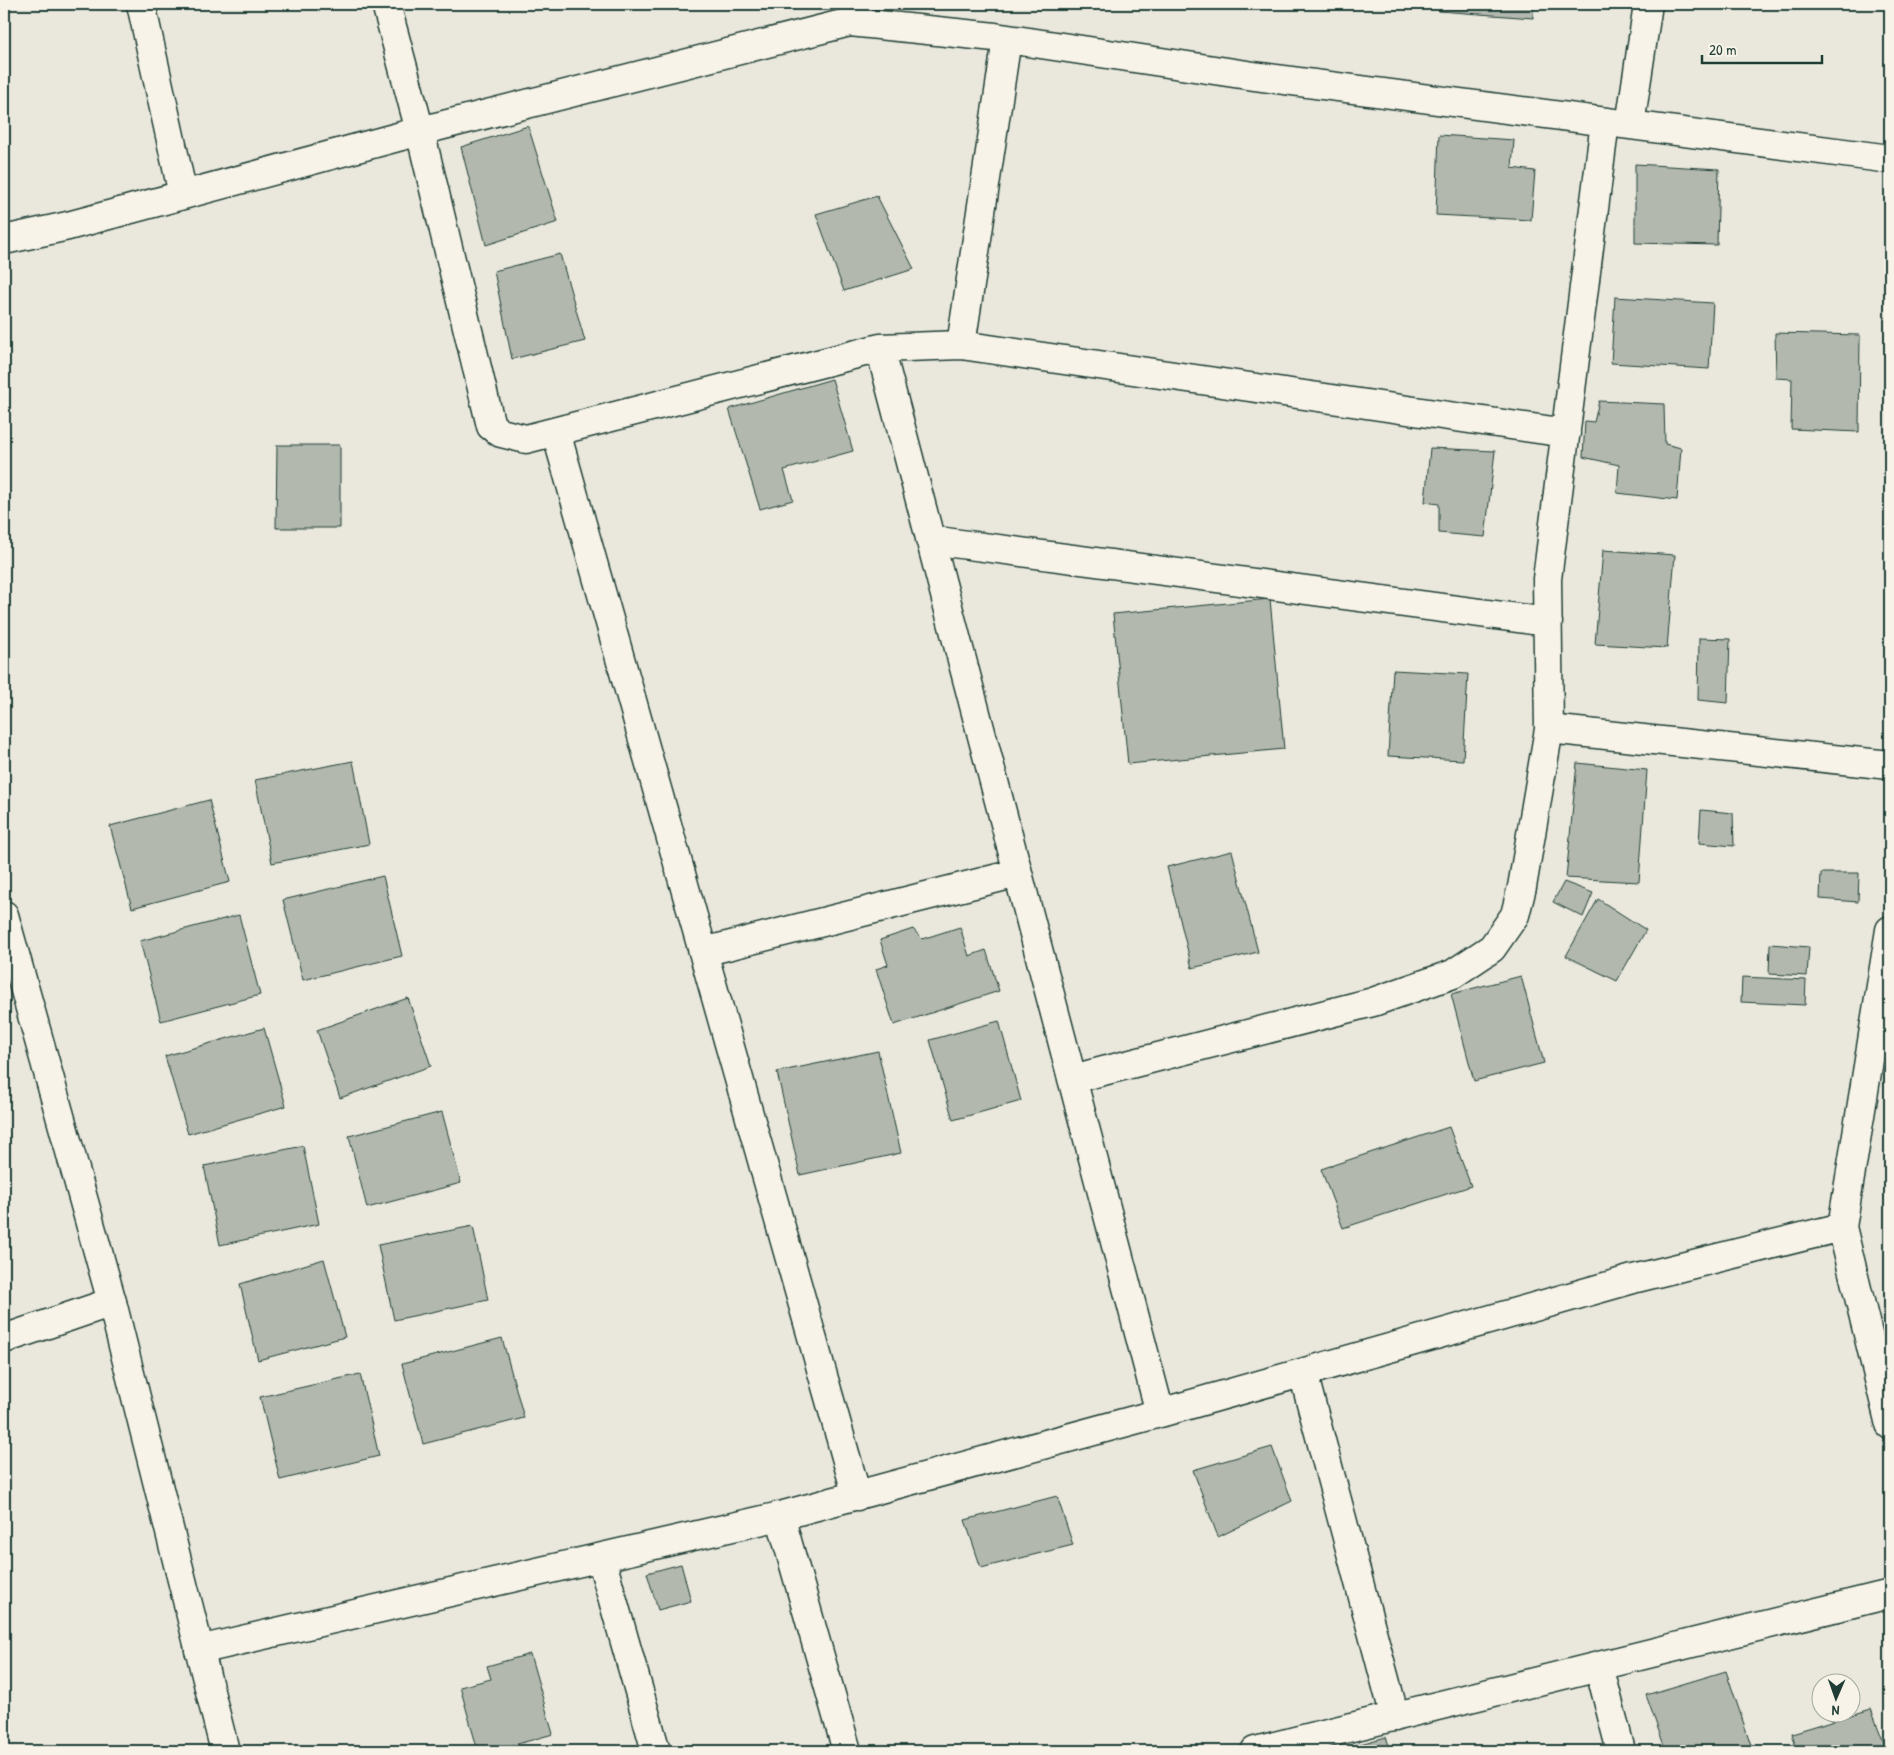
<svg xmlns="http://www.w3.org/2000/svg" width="1894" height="1755" font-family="'Patrick Hand',sans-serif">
<rect width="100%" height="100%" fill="#eae8dd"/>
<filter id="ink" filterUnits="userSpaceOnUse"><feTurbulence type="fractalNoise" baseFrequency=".02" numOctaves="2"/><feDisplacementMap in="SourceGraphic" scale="10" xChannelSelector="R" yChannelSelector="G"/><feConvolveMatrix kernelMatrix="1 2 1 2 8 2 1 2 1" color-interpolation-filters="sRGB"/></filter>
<g filter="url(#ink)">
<path fill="#b2b8ae" stroke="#1f3d34" d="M1440 4H1533V18L1439 11Z
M528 126 558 222 486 245 461 147Z
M1439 135 1514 140 1512 168 1535 171 1531 220 1436 215Z
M1635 164 1719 169 1717 245 1635 243Z
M877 196 914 269 844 291 816 214Z
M560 254 585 341 512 359 494 271Z
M1615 297 1713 303 1709 369 1611 363Z
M1775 333 1860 335 1859 432 1791 429 1792 379 1776 378Z
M832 379 853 451 784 470 793 500 760 509 729 409Z
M1599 401 1664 404 1665 444 1681 448 1677 500 1617 493 1619 465 1583 457 1585 421 1594 422Z
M277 445H340V528H276Z
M1430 448 1495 451 1485 537 1439 533V504L1425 502Z
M1603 550 1675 555 1667 648 1595 644Z
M1270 599 1284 749 1128 764 1113 614Z
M1699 638 1730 639 1728 703 1698 700Z
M1393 670 1468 674 1463 760 1388 756Z
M353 761 369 844 272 863 255 780Z
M1577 763 1647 770 1639 882 1566 878Z
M209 800 230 882 132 908 110 826Z
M1701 810 1733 813 1734 846 1699 843Z
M1232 851 1258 952 1192 968 1167 867Z
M1821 873H1859L1858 902 1820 899Z
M383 876 402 956 303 980 283 900Z
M1564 882 1593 893 1583 917 1553 902Z
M1598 899 1646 930 1617 981 1566 956Z
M239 915 260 995 161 1021 140 941Z
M960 927 969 956 986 950 999 991 894 1025 876 969 888 965 880 940 913 929 922 939Z
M1770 944 1809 947 1807 976 1769 974Z
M1521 976 1544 1063 1474 1081 1451 994Z
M1742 977 1806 980 1805 1005 1741 1002Z
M408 998 431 1066 340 1098 317 1030Z
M999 1021 1021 1101 953 1120 930 1040Z
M264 1028 286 1106 188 1134 165 1056Z
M878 1051 901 1153 800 1175 777 1072Z
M442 1112 461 1183 367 1208 349 1136Z
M1449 1127 1471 1186 1343 1228 1321 1169Z
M303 1146 319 1224 220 1245 204 1166Z
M473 1226 488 1300 394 1320 378 1245Z
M324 1259 345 1337 258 1360 240 1284Z
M502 1338 524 1418 423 1444 402 1364Z
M360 1374 379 1456 280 1480 260 1397Z
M1272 1447 1292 1501 1218 1537 1193 1470Z
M1057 1496 1073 1545 981 1568 965 1520Z
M681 1564 691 1601 658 1610 647 1573Z
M530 1654 553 1734 493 1751H478L460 1687 491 1679 487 1666Z
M1726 1671 1751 1745 1736 1751H1666L1646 1695Z
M1871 1709 1887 1751H1797L1792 1733Z
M1386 1737 1391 1751H1334Z"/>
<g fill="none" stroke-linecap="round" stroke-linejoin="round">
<defs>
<path id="minor" d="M141 4 183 195
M386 4 420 131 491 426 501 433 526 439 880 348 961 345 1007 39
M1630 125 1648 4
M4 240 68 226 420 131 850 22 995 37 1254 76 1890 159
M961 345 1566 433
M880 348 1160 1413
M556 432 857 1496
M930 540 1548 622
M1549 729 1890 765
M1890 930 1842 1227 1890 1425
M703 952 1018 873
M1072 1079 1373 1002 1453 974 1492 948 1515 915 1522 887 1549 729 1547 579 1605 122
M4 1339 112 1302
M1303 1373 1395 1717
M780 1516 847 1751
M601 1558 656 1751
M199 1650 780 1516 1160 1413 1633 1279 1842 1227
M1599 1666 1621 1751
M1255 1751 1890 1594"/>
<path id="tertiary" d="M4 915 112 1302 225 1751"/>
</defs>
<use href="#minor" stroke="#1f3d34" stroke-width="31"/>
<use href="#tertiary" stroke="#1f3d34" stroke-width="31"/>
<use href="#minor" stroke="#f7f3e8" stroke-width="28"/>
<use href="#tertiary" stroke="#f7f3e8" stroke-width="28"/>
</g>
</g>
<rect width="1894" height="1755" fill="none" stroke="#f7f3e8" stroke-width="20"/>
<rect x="10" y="10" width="1874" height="1735" fill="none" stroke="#1f3d34" stroke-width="2" filter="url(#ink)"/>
<g transform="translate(1836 1698) rotate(182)"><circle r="24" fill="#f7f3e8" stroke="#a1aaa0"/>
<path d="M0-4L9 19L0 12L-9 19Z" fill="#1f3d34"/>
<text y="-8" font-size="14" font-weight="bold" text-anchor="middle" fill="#1f3d34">N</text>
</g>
<path d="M1702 55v8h120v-8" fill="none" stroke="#1f3d34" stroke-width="2.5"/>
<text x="1709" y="55" font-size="15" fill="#1f3d34" stroke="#f7f3e8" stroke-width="4" paint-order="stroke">20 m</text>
</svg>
